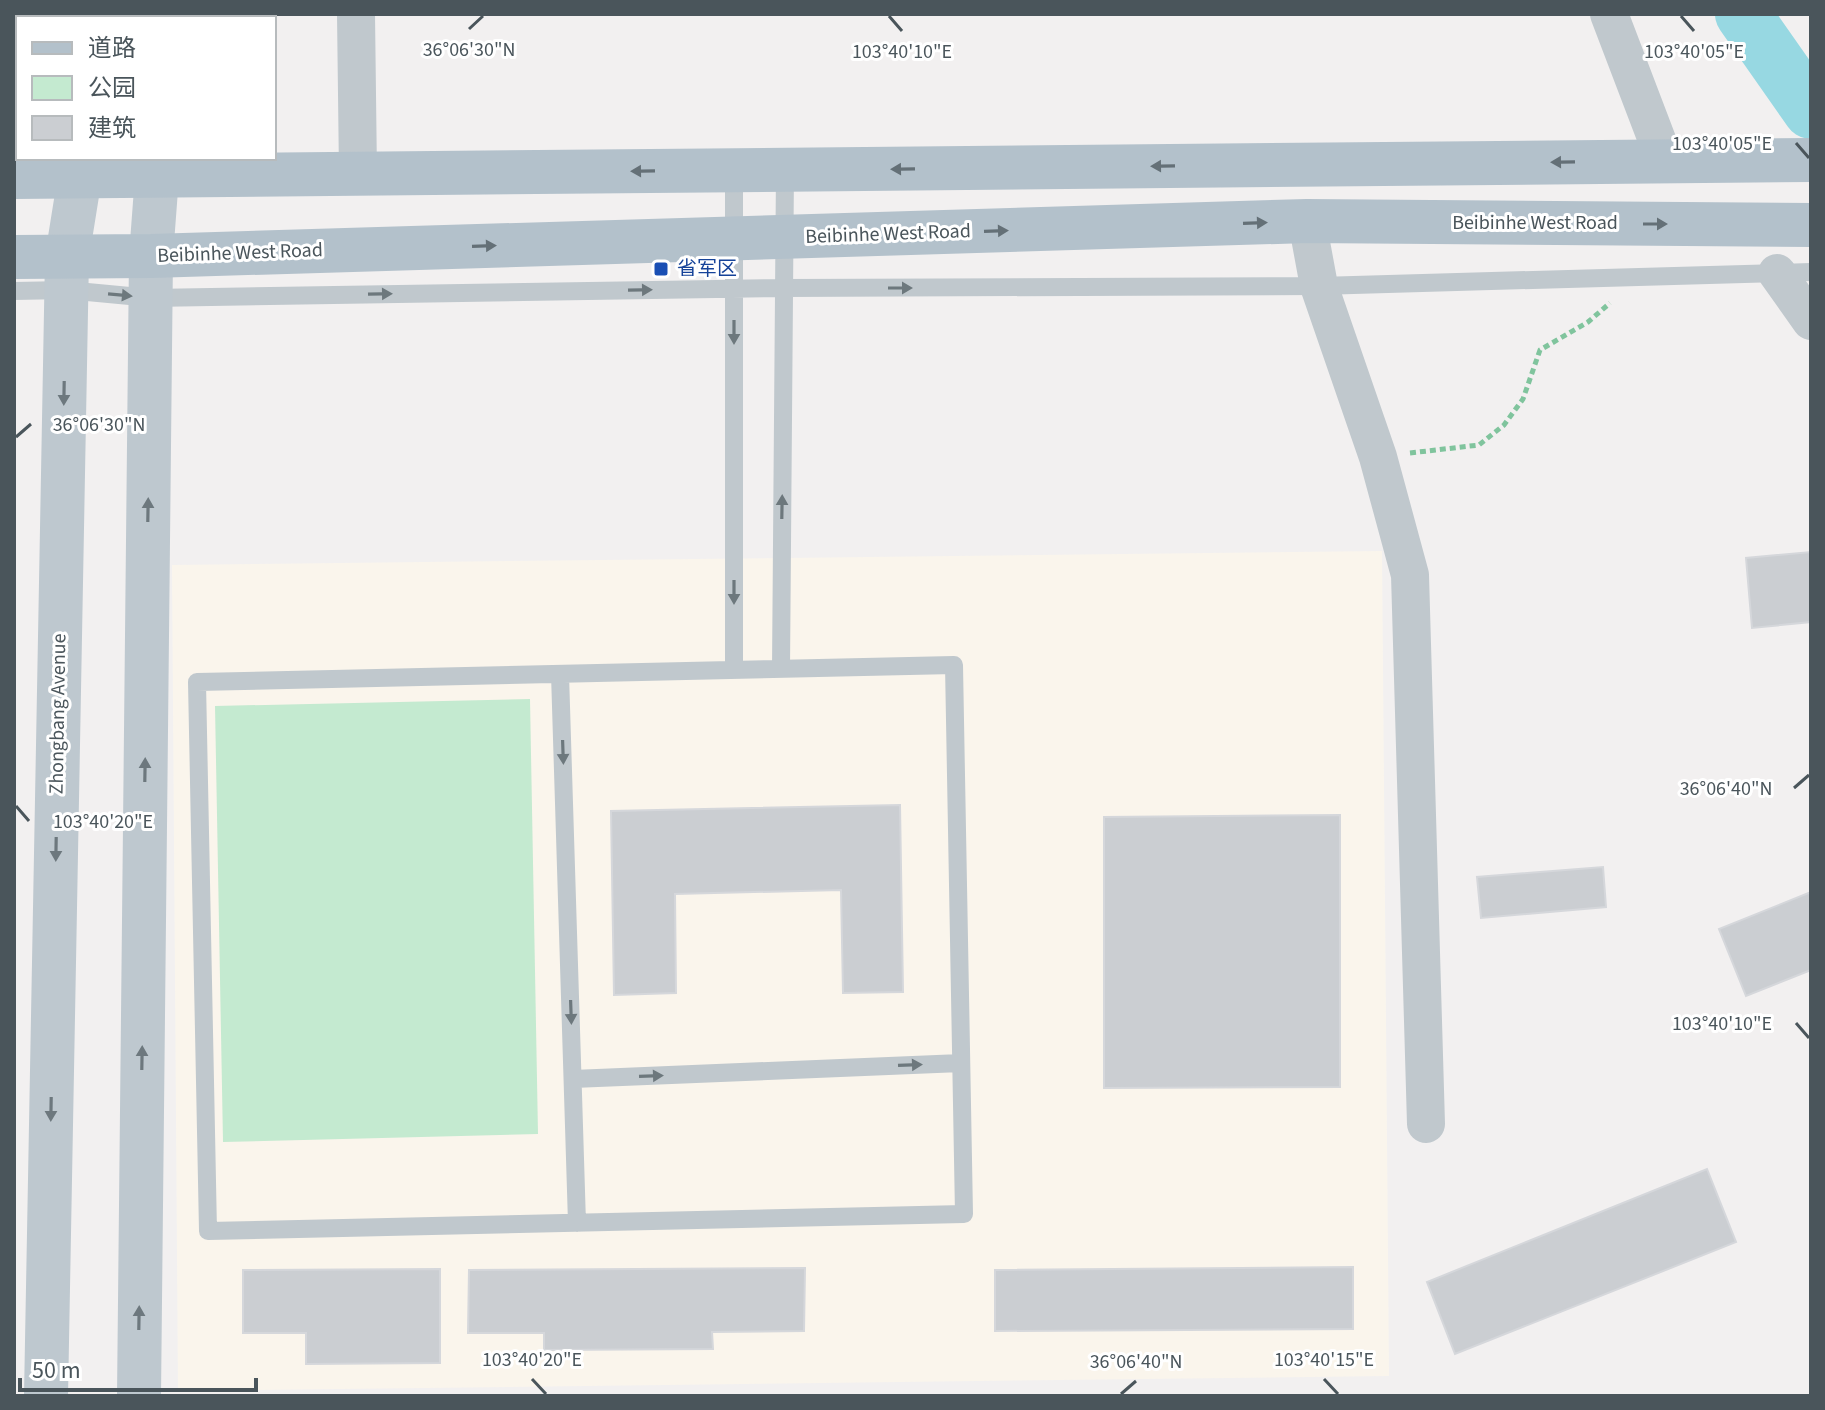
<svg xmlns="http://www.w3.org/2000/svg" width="1825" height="1410" font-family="'Source Sans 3','Noto Sans SC',sans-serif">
<rect width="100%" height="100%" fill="#f2f0f0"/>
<path fill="#faf5ec" d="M1382 551 1389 1376 178 1391 172 565Z"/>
<path fill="#c4ead0" d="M530 699 538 1134 223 1142 215 706Z"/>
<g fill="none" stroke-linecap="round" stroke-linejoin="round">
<path stroke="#97d8e2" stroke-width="56" d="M1743 14 1811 111"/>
</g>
<path fill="#cbced2" stroke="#d5d7db" stroke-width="2" d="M1811 552V622L1752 628 1746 558Z
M900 805 903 992 843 993 841 890 675 894 676 993 614 995 611 811Z
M1340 815V1087L1104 1088V817Z
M1603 867 1606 907 1481 918 1477 877Z
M1811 892V970L1746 996 1719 929Z
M1707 1169 1736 1242 1455 1354 1427 1282Z
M1353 1267V1329L995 1331V1270Z
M805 1268 804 1331 712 1332 713 1349 544 1350V1333H468L469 1270Z
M440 1269V1363L306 1364V1333H243V1270Z"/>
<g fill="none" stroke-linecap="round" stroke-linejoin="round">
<path stroke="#80c49d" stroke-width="5" stroke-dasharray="6 4" stroke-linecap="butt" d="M1410 453 1479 445 1504 425 1523 399 1540 350 1588 322 1610 303"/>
<path stroke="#c0c8cd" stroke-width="18" d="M14 291 66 290 151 298 784 288 1319 286 1811 272
M954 665 964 1214 208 1231 197 682Z
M781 669 785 170
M734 670V170
M560 674 577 1223
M573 1079 961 1063"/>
<path stroke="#c0c8cd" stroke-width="38" d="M356 14 358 174
M1609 14 1665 161
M1307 221 1319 286 1378 457 1410 575 1426 1124
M1777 273 1811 321"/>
<path stroke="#bec8cf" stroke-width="44" d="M46 1396 67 257 80 176
M139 1396 151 256 157 176"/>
<path stroke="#b3c1cb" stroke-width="44" d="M14 177 1811 160
M14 257 151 256 1307 221 1811 225"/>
</g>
<defs><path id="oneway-solid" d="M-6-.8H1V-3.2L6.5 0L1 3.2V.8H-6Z" transform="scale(2)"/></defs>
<g fill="#647077">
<use href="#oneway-solid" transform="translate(1563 162) rotate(179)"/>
<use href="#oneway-solid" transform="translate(1163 166) rotate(179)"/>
<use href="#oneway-solid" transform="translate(903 169) rotate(179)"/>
<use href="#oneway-solid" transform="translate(643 171) rotate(179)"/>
<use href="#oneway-solid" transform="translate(1255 223) rotate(-2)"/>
<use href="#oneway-solid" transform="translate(1655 224)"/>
<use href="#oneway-solid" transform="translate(996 231) rotate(-2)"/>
<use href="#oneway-solid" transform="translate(484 246) rotate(-2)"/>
</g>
<g fill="#6d787d">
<use href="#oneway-solid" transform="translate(900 288)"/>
<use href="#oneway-solid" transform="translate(640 290) rotate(-1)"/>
<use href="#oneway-solid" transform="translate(380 294) rotate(-1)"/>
<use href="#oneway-solid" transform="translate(120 295) rotate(5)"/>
<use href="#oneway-solid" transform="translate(734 332) rotate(90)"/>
<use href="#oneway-solid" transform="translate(782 507) rotate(-89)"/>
<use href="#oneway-solid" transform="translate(734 592) rotate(90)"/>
<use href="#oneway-solid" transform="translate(563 752) rotate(88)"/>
<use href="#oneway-solid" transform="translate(571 1012) rotate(88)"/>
<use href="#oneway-solid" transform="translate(910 1065) rotate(-2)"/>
<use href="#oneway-solid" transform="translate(651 1076) rotate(-2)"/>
</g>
<g fill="#6d787e">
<use href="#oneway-solid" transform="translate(64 393) rotate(91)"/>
<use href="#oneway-solid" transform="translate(148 510) rotate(-89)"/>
<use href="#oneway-solid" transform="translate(145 770) rotate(-89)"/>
<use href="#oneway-solid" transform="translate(56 849) rotate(91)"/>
<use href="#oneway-solid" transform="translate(142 1058) rotate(-89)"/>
<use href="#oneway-solid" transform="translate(51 1109) rotate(91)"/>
<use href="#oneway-solid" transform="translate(139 1318) rotate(-89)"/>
</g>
<path fill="none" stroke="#4a555b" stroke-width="3" d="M889 16 902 31M1681 16 1694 31M469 29 483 16M1796 143 1809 158M16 437 31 424M1794 788 1809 775M16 806 29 821M1796 1023 1809 1038M532 1379 546 1394M1324 1379 1338 1394M1121 1394 1136 1381"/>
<rect fill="#1a4fb4" stroke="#fff" stroke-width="3" x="653" y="261" width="16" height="16" rx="4"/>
<g text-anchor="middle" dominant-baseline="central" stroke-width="6" stroke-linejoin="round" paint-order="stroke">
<g font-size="20" fill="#4a555b" stroke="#fff">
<text x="1535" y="223">Beibinhe West Road</text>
<text transform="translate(888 234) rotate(-2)">Beibinhe West Road</text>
<text transform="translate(240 253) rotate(-2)">Beibinhe West Road</text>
<text transform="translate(58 714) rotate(-89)">Zhongbang Avenue</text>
</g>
<g font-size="20" fill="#164399" stroke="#fff" text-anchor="start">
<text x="677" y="269">省军区</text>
</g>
</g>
<g font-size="20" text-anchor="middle" fill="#4a555b" stroke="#fff" stroke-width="6" stroke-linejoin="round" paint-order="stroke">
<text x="469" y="56">36°06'30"N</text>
<text x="902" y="58">103°40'10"E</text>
<text x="1694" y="58">103°40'05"E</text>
<text x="1722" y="150">103°40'05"E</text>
<text x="99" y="431">36°06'30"N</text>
<text x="1726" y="795">36°06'40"N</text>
<text x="103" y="828">103°40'20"E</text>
<text x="1722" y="1030">103°40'10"E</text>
<text x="532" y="1366">103°40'20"E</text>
<text x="1324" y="1366">103°40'15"E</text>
<text x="1136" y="1368">36°06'40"N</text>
</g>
<rect width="1825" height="1410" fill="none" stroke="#4a555b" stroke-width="32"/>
<rect x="16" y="16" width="260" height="144" fill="#ffffff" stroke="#b7bbbd" stroke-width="2"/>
<rect x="32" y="42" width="40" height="12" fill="#b3c1cb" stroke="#b7bbbd" stroke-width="2"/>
<text x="88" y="56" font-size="24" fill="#4a555b">道路</text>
<rect x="32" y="76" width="40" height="24" fill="#c4ead0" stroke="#b7bbbd" stroke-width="2"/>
<text x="88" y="96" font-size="24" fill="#4a555b">公园</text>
<rect x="32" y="116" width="40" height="24" fill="#cbced2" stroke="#b7bbbd" stroke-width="2"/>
<text x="88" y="136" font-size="24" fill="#4a555b">建筑</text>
<path d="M20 1378v12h236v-12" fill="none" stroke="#4a555b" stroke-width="4"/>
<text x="32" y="1378" font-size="24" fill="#4a555b" stroke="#ffffff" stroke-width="6" paint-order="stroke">50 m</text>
</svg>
